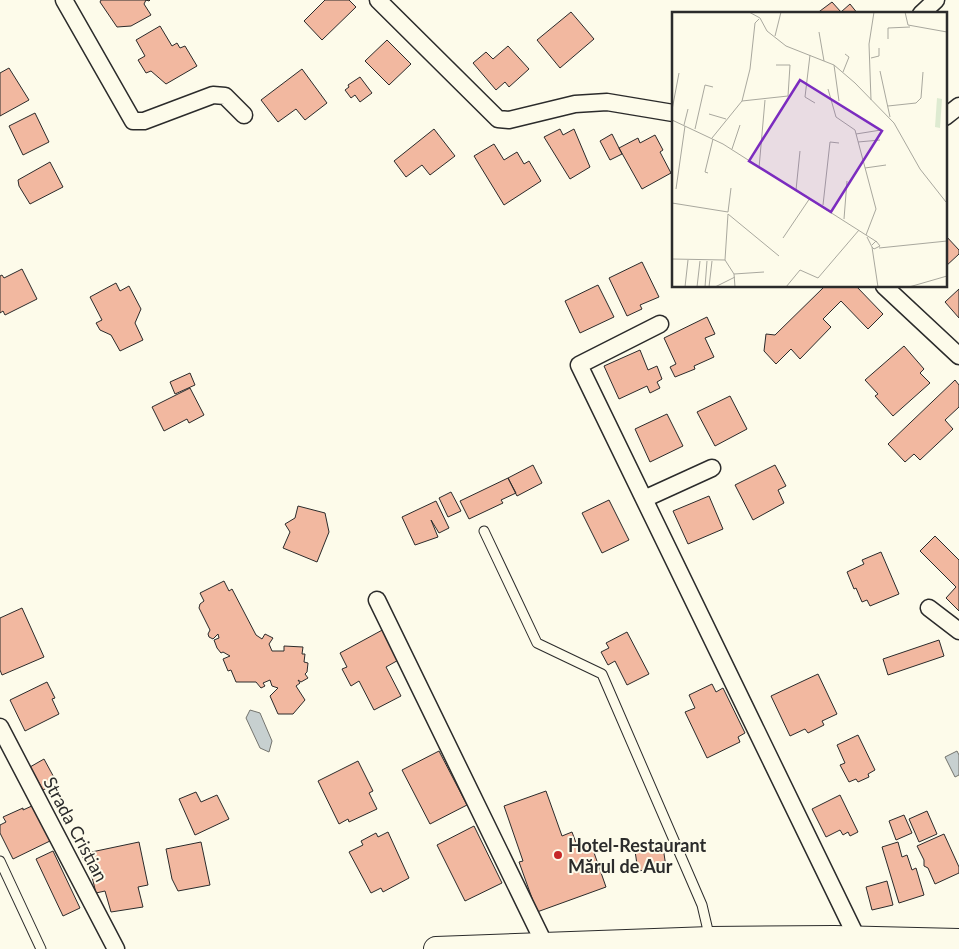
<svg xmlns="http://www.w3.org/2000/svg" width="959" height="949" font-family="Lato,sans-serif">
<rect width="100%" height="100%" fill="#fdfbea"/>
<path fill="#c7d0d0" stroke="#74746e" d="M250 710 260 713 272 741 269 752 260 748 246 718Z
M957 751 959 755V775L955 777 945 757Z"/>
<path fill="#f2b8a0" stroke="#2b2b2b" d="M101 0H150L149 1 146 0 144 4 151 15 131 26 117 27 100 2Z
M325 0H349L356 7 322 40 304 21Z
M832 2 841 12 850 4 858 14H816Z
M571 12 594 39 560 68 537 40Z
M160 26 172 46 177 43 180 48 185 46 197 66 166 84 151 71 146 73 138 60 145 56 136 40Z
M387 40 411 64 389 85 365 61Z
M508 46 529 69 509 87 505 82 496 90 473 63 486 52 493 59Z
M9 68 29 100 0 116V73Z
M302 69 327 103 305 120 296 109 278 122 261 100Z
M360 77 372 93 360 102 355 95 351 98 345 90 349 87 348 85Z
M35 113 49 142 23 155 9 126Z
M434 129 455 156 430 175 422 165 406 177 394 161Z
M560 129 563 135 574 129 590 167 570 179 544 137Z
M612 134 622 154 610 160 600 141Z
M655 135 663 150 660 152 671 173 642 189 619 148 638 138 640 143Z
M494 144 504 160 517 152 524 164 529 161 541 181 504 205 474 156Z
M50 162 63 187 30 204 19 186 18 180Z
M945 235 959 250V254L945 267Z
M642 262 659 297 640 305 642 309 627 316 609 278Z
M22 269 37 299 5 315 3 311 0 313V276L2 275 4 278Z
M116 283 120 291 129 286 141 309 135 323 143 340 120 351 111 335 100 330 96 323 102 320 90 297Z
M598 285 614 317 580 333 565 301Z
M825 286H856L883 314 868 329 841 301 823 319 831 327 800 359 791 349 776 364 764 351 766 334 775 335Z
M959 289V318L945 302Z
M707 317 715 334 705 338 714 357 694 366 695 369 675 377 670 367 676 364 664 338Z
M904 346 924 369 920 373 930 383 893 416 875 396 878 394 865 380Z
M640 350 648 370 657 366 662 379 657 382 660 388 650 393 647 386 619 399 604 366Z
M190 373 195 385 175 394 170 382Z
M955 380 959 385V407L945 420 953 429 920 460 914 454 905 462 888 444Z
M190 388 204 415 189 423 187 419 164 431 152 407Z
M730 396 747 429 715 446 697 412Z
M667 414 683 446 650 462 635 429Z
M533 465 542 483 517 496 508 478Z
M775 465 786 486 778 490 784 503 753 520 735 485Z
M508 478 516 493 501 500 503 503 469 519 460 501Z
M451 492 461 511 448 517 439 498Z
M709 496 723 529 688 544 673 511Z
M609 500 629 540 602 553 582 513Z
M436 501 449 528 439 533 431 520 438 537 415 545 402 517Z
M298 506 325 513 329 532 317 562 283 548 290 532 285 524 295 518Z
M935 536 959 560V611L946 598 956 587 920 551Z
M881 552 899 594 870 606 867 600 862 602 856 588 854 589 847 572 864 564 862 560Z
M224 581 229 591 232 589 256 635 262 639 265 634 273 638 269 644 272 651H284V646L303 647 302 654H305L304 662 308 663 307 672 305 674 308 678 301 682 298 680 300 683 296 686 305 700 293 714H278L270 696 278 688 272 686 270 680 263 683 265 686 261 688 256 682H236L231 670 228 671 223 659 230 656 223 652 221 653 217 648 214 640 219 638 218 634 213 639 209 637 208 634 210 630 199 608 200 604 204 601 200 593Z
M22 608 44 657 2 675 0 670V618Z
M386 628 402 658 386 667 401 696 374 710 359 681 351 686 342 669 347 667 340 653Z
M627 632 649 674 627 685 615 661 608 665 601 652 609 648 606 643Z
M939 640 944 656 888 675 883 659Z
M818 674 837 714 822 721 824 725 808 733 805 729 790 736 771 696Z
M47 682 55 698 52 699 59 714 25 731 10 700Z
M712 684 716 692 723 688 745 733 738 737 740 742 707 758 685 712 695 708 689 695Z
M858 735 875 770 868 774 869 777 858 782 856 779 849 782 840 765 845 763 837 745Z
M439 751 467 805 430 824 402 770Z
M44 759 57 783 43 790 30 767Z
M358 761 373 791 369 793 377 809 349 822 348 819 339 824 318 781Z
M546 791 562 836 572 832 578 848 591 844 606 887 537 912 519 862 523 861 504 806Z
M196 792 201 802 217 795 229 819 195 835 179 799Z
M840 795 858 832 850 836 848 832 843 835 840 830 826 837 812 809Z
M34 805 52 840 13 859 0 833V825L6 822 3 817 23 808V810Z
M927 811 937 834 919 842 909 819Z
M904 815 912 833 896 840 889 821Z
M474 826 502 883 465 901 437 845Z
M388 832 409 878 383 892 381 888 371 893 349 852 363 845 361 841 376 833 378 837Z
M944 834 959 867V873L935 884 928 868 924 866V860L917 846Z
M139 842 148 885 138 887 143 907 111 912 105 891 96 893 87 857 83 858 82 854Z
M201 842 210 885 178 891 172 879 166 849Z
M898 842 902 857 907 855 912 870 916 868 924 895 899 903 882 847Z
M663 847 666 867 638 871 635 851Z
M53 851 80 908 63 916 36 859Z
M887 881 893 905 872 910 866 887Z"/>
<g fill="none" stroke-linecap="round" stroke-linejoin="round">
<defs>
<path id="lane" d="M484 531 537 643 602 674 702 905 710 939
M0 861 41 949"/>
<path id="street" d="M64 0 133 121H144L213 95 225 96 244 115
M378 0 498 119 509 120 575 104 607 102 673 113
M921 14 936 0
M945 117 959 106
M884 286 959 356
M660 324 579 365 857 938
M644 499 712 468
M377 600 545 945
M929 608 959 631
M0 727 116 949"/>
<path id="secondary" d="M436 949 710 939 834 938 959 941"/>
</defs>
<use href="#lane" stroke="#2b2b2b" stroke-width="11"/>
<use href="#street" stroke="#2b2b2b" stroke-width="19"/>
<use href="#secondary" stroke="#2b2b2b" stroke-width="26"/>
<use href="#lane" stroke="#fdfbea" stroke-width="9"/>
<use href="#street" stroke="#fdfbea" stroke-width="16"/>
<use href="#secondary" stroke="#fdfbea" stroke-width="24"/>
</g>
<circle fill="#c62828" stroke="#fdfbea" stroke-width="2" cx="558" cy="855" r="5"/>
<g text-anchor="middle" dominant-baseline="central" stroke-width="4" stroke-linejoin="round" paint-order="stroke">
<g font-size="18" fill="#2b2b2b" stroke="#fdfbea">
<text transform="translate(76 829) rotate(62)">Strada Cristian</text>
</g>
<g font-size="18" font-weight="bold" fill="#2b2b2b" stroke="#fdfbea" text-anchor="start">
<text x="568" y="845">Hotel-Restaurant<tspan x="568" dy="21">Mărul de Aur</tspan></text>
</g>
</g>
<g transform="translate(672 12)">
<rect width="275" height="275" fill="#fdfbea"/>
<path d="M265 86 270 87 268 116 263 115Z" fill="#deebd1"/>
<path fill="none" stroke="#a9a89e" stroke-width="1" d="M77 0 88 6 95 19 114 34 162 53 183 71 222 111 248 157 274 190M233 0 236 13 275 20M147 20 152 49M103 24 109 0M216 27V16L238 15M138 43 133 85 143 91M199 46 207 44V36M162 53 167 89M208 59 218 105M171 60 177 45 173 42M156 77 164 105 183 118 204 197 194 223M199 88 197 32 202 0M70 89 116 84 118 53H104M216 94 244 91 249 86 251 60M0 98 7 61M37 102 54 107M0 108 51 132 205 230M12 113 16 97M23 117 33 73 41 75M184 122 209 118M40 126 70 89 78 57 83 11 87 7M186 130 208 128M60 137 68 113M87 156 93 88M193 156 214 153M36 161 33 160 41 127M4 177 13 114M124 178 128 139M275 182V199M0 191 56 200M151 193 158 130 167 131M56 200 59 176M172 207 175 169M195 225 200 235 202 237 208 234 204 229 200 233M111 226 138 186M200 235 206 275M207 236 275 229M0 247 53 248M62 262 92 260M13 275 16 248M25 275 28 249M33 275 35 249M37 275 40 249M43 275 63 265M63 275 62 262 53 248 56 202 107 244M114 275 128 258 146 266 187 218M237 275 275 264"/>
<path fill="#7b2cbf" fill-opacity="0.15" stroke="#7b2cbf" stroke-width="2.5" d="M128 68 210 119 159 200 77 149Z"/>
<rect width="275" height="275" fill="none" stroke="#2b2b2b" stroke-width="2.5"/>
</g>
</svg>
